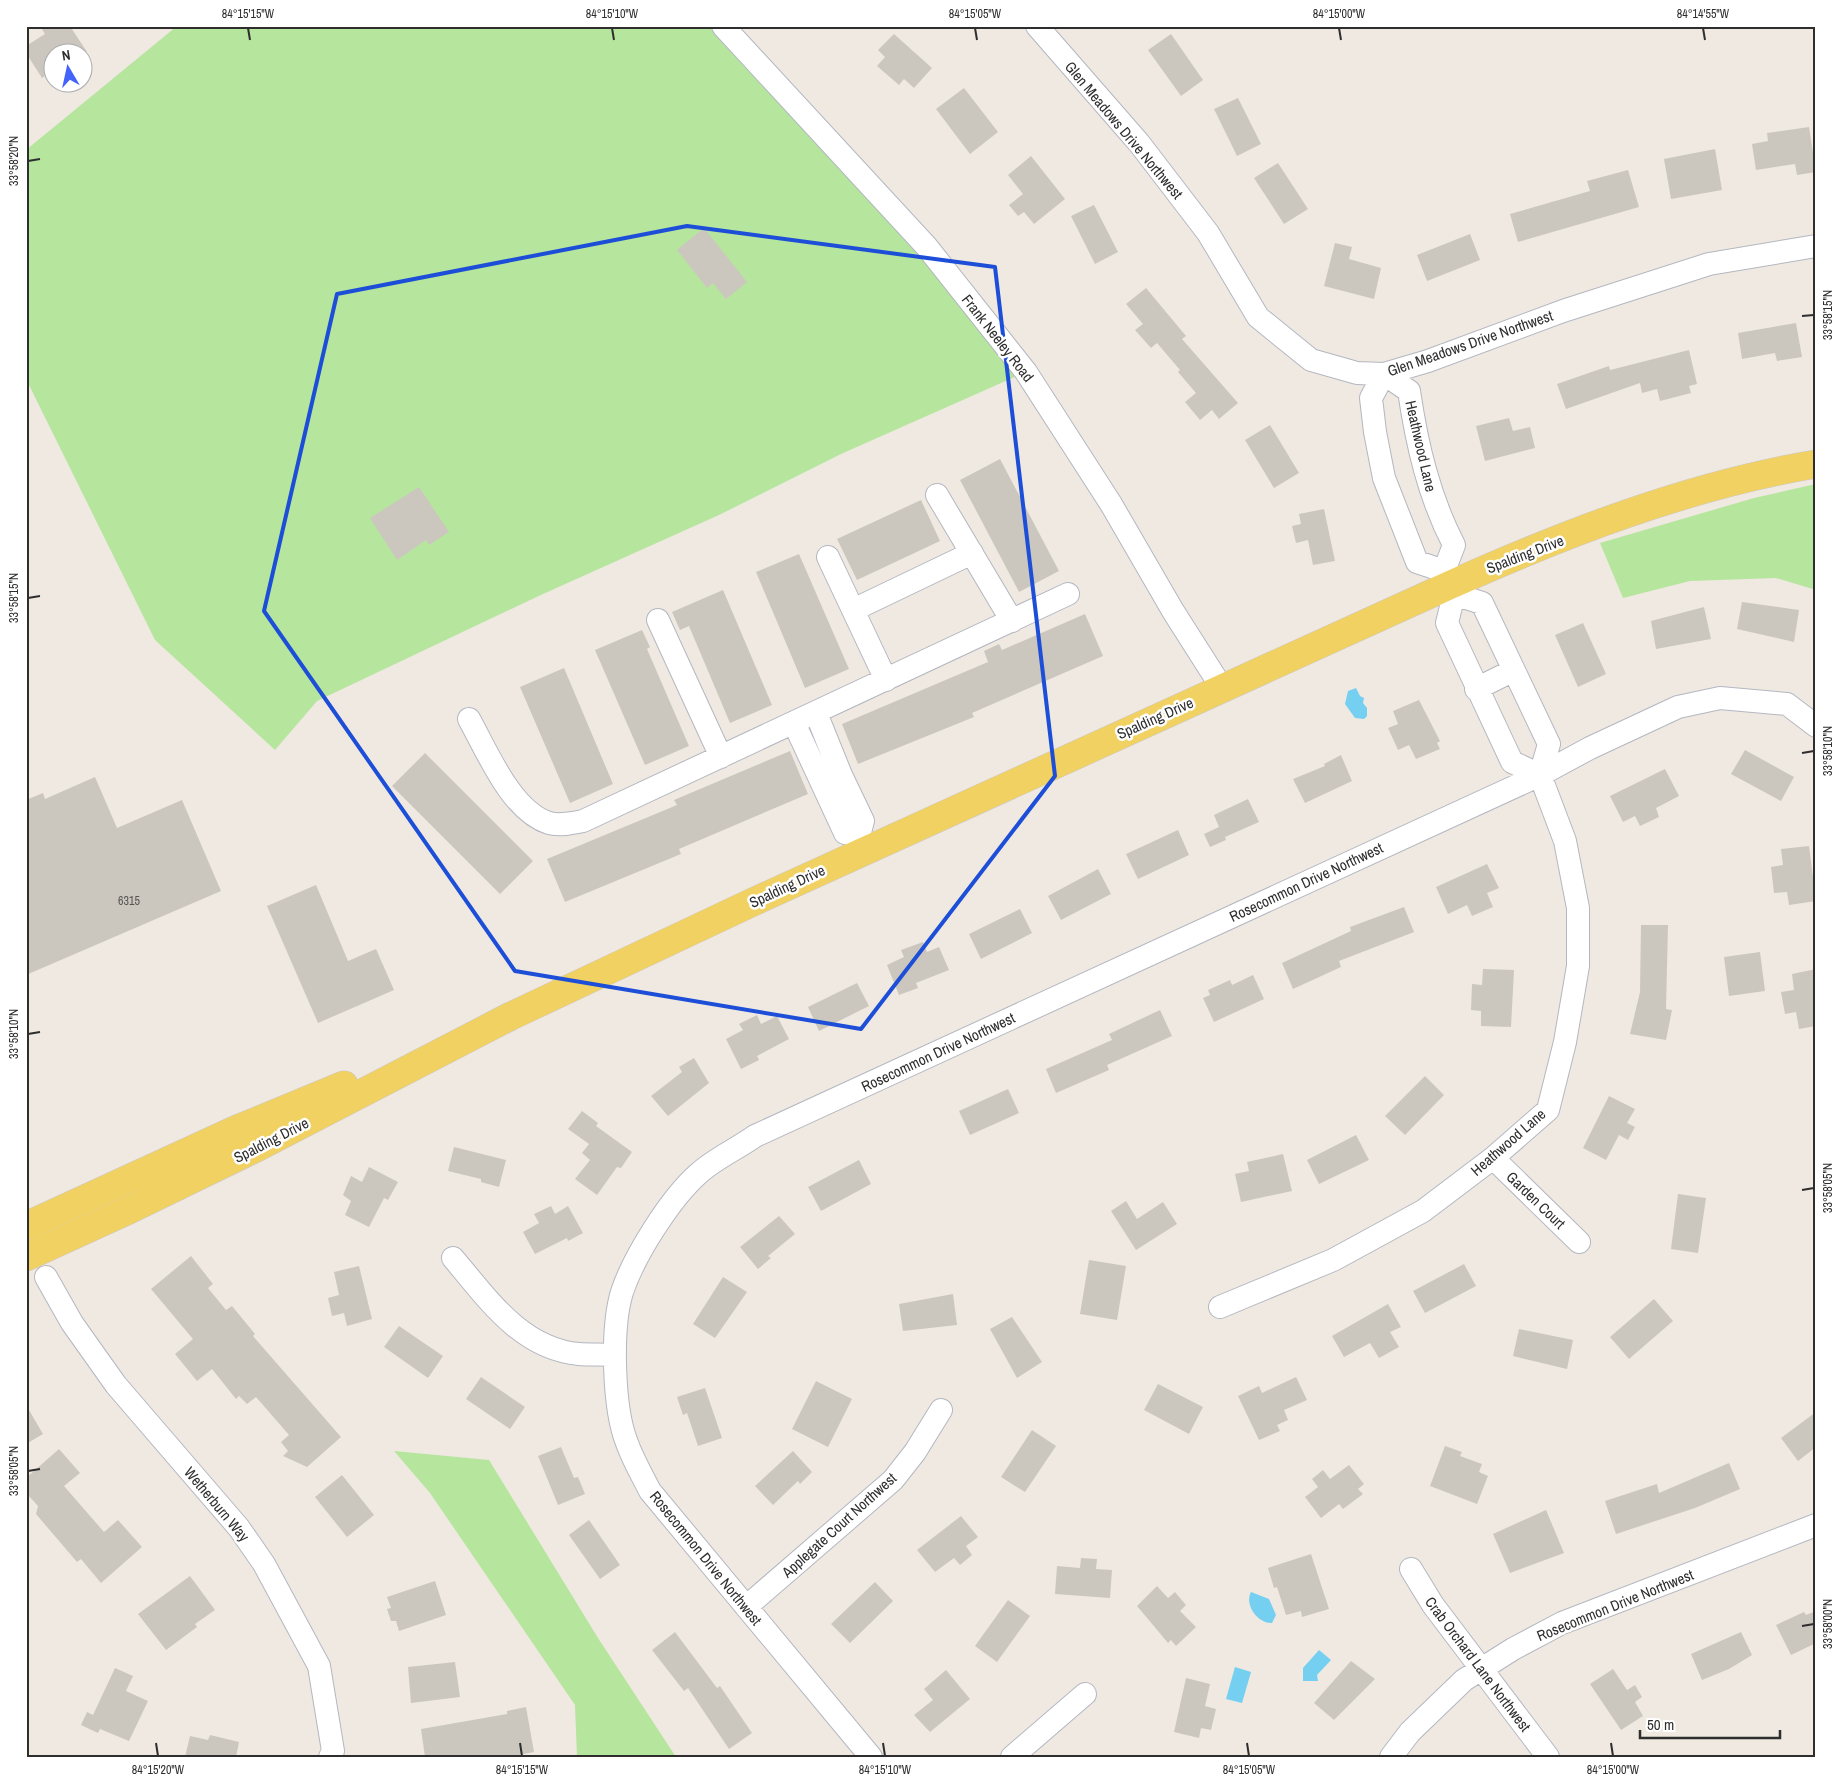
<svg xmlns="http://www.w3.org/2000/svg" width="1842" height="1783" font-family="'Archivo Narrow',sans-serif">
<rect width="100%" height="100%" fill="#efe9e1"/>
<path fill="#b6e59e" d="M177 26H723L1026 372 841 454 719 515 543 594 317 701 275 750 155 640 26 379V150Z
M1816 484V590L1776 578 1690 581 1623 598 1600 543 1754 498Z
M394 1451 489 1460 598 1638 676 1757H577L575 1705 430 1493Z"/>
<path fill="#75cff0" d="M1356 688 1360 696 1364 698 1363 703 1367 708V716L1364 719 1355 718 1345 704 1348 691Z
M1251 1592 1269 1599 1276 1615 1272 1623C1258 1624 1244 1605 1251 1592Z
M1319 1650 1331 1660 1317 1675 1318 1681H1303V1668Z
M1235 1667 1251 1672 1242 1703 1226 1699Z"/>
<path fill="#cbc7bf" d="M40 26H70L87 52H52V71L42 78 26 53V46L45 34Z
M894 34 932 68 914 88 904 79 899 85 877 66 885 57 878 50Z
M1171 34 1203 80 1181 96 1148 50Z
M964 88 998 132 970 154 936 109Z
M1238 98 1261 144 1237 156 1214 109Z
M1809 127 1816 172 1797 175 1795 164 1756 170 1752 144 1768 141 1767 133Z
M1715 149 1722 190 1671 199 1664 159Z
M1031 156 1065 199 1034 224 1024 212 1018 216 1009 205 1023 194 1008 175Z
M1278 163 1308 209 1284 224 1254 178Z
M1628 170 1639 207 1518 242 1510 214 1590 191 1587 181Z
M1094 205 1118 252 1095 264 1071 216Z
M704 228 747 282 726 299 713 283 707 288 677 250Z
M1470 234 1480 260 1427 281 1417 255Z
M1335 243 1352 247 1349 259 1381 268 1374 299 1324 286Z
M1146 288 1186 336 1182 339 1238 403 1219 419 1212 410 1200 420 1185 402 1196 393 1178 372 1180 370 1157 343 1151 348 1135 330 1143 324 1126 304Z
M1796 323 1802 357 1777 361 1775 353 1742 359 1738 333Z
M1689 350 1697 384 1689 386 1691 393 1660 401 1657 389 1642 393 1640 383 1566 409 1557 384 1609 366 1610 370Z
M1509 418 1513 431 1530 427 1535 448 1485 461 1476 426Z
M1270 425 1299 473 1274 488 1245 440Z
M1000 459 1059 571 1019 592 960 480Z
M419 487 449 532 429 545 426 540 397 560 370 518Z
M921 500 940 541 857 580 837 539Z
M1324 509 1335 561 1313 565 1308 540 1296 543 1292 526 1301 524 1299 514Z
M799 554 849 669 805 688 756 572Z
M723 590 772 705 730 723 689 626 680 630 672 612Z
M1742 602 1799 610 1794 642 1737 629Z
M1704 607 1711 639 1656 649 1651 621Z
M1085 614 1103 656 972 713 974 717 858 764 842 724 988 662 984 651 999 644 1002 650Z
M1583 623 1606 674 1578 687 1555 635Z
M642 630 650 647 647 649 689 746 645 765 595 650Z
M564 668 613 784 570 803 520 687Z
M1419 700 1440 741 1437 743 1440 749 1416 759 1409 745 1398 750 1388 728 1398 724 1393 711Z
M1745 750 1794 777 1781 801 1731 774Z
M790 751 808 794 679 849 681 854 565 902 547 859 677 805 674 800Z
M425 753 533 861 500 894 392 786Z
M1341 755 1352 781 1305 803 1293 779 1325 766 1324 764Z
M1665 769 1679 796 1656 808 1659 817 1640 826 1635 816 1623 822 1610 796Z
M95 777 117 828 182 800 221 891 26 975V800L43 793 45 799Z
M1248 799 1259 822 1225 837 1226 840 1210 847 1204 834 1219 827 1214 815Z
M1178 830 1189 855 1138 879 1126 854Z
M1809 846 1816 901 1789 905 1787 892 1774 893 1771 867 1783 865 1781 849Z
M1487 864 1499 888 1487 893 1493 907 1472 916 1467 905 1448 914 1436 887Z
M1098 869 1111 894 1061 920 1048 896Z
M316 885 348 961 376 949 394 990 318 1023 267 906Z
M1404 907 1414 932 1339 961 1341 967 1293 989 1282 963 1351 931 1350 927Z
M1020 909 1032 933 981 959 969 934Z
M1641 925H1668L1666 1009 1672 1010 1666 1040 1630 1034 1640 992Z
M923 942 927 952 939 947 949 970 916 983 918 988 899 995 887 965 904 957 901 950Z
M1760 952 1765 991 1729 996 1724 957Z
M1483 969 1514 970 1511 1027 1481 1026V1011L1471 1010 1472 984 1482 985Z
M1816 969V1026L1799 1029 1796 1012 1785 1014 1781 992 1794 990 1792 974Z
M1253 975 1264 999 1214 1022 1203 998 1210 995 1208 990 1230 980 1232 985Z
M857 983 869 1006 819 1031 808 1007Z
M1160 1010 1172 1036 1107 1065 1109 1070 1056 1093 1046 1069 1112 1040 1109 1034Z
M757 1015 761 1024 777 1016 789 1039 757 1056 759 1060 741 1069 726 1039 743 1030 739 1024Z
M694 1058 709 1083 668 1116 651 1096 682 1072 679 1067Z
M1425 1076 1444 1095 1405 1135 1385 1116Z
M1008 1089 1019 1113 970 1135 959 1111Z
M1609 1096 1635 1109 1627 1123 1635 1127 1628 1140 1619 1135 1606 1160 1583 1148Z
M582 1111 598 1123 596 1126 632 1152 621 1168 617 1167 597 1195 575 1179 590 1160 582 1153 589 1144 568 1129Z
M1356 1135 1369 1160 1319 1184 1307 1160Z
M454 1147 506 1160 499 1187 481 1182V1179L448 1171Z
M1283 1154 1292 1191 1241 1202 1235 1174 1249 1171 1247 1162Z
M859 1160 871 1184 821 1211 808 1187Z
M369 1167 398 1182 388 1200 384 1198 369 1227 345 1215 351 1201 343 1195 351 1176 362 1182Z
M1678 1194 1706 1198 1698 1253 1671 1249Z
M1126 1201 1137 1219 1163 1202 1177 1224 1136 1250 1111 1211Z
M551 1206 555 1214 568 1206 583 1233 568 1241 567 1238 535 1254 523 1232 539 1223 534 1214Z
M779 1216 795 1234 768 1256 771 1258 758 1269 740 1247Z
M191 1256 213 1284 208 1288 226 1310 232 1306 255 1334 253 1336 341 1437 307 1467 283 1456 288 1451 281 1442 289 1435 256 1397 247 1404 239 1396 236 1399 212 1369 197 1381 175 1354 193 1339 151 1289Z
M1089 1260 1126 1266 1117 1320 1080 1314Z
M1464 1264 1476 1286 1425 1313 1413 1291Z
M359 1266 372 1319 347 1326 344 1313 332 1316 328 1298 339 1295 334 1272Z
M723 1277 747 1292 715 1338 693 1324Z
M953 1294 957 1325 903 1331 899 1304Z
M1654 1299 1673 1321 1629 1359 1610 1337Z
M1388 1304 1401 1327 1390 1332 1399 1347 1379 1358 1370 1343 1344 1357 1332 1336Z
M1012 1317 1042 1362 1017 1378 990 1329Z
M399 1326 443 1356 428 1378 384 1347Z
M1519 1329 1573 1340 1567 1369 1513 1356Z
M481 1377 525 1407 510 1429 466 1399Z
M1296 1377 1307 1400 1284 1410 1288 1420 1277 1425 1280 1431 1259 1440 1238 1396 1259 1386 1262 1393Z
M816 1381 852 1399 828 1447 792 1429Z
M1158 1384 1203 1407 1189 1434 1144 1410Z
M705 1388 722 1438 698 1446 687 1413 683 1415 677 1397Z
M26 1405 43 1434 26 1444Z
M1816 1412V1447L1798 1461 1781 1438Z
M1032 1430 1056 1446 1025 1492 1001 1477Z
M1445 1446 1462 1452 1460 1456 1482 1464 1479 1472 1488 1476 1477 1504 1430 1486Z
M561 1447 574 1478 578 1477 585 1494 558 1505 538 1456Z
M59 1449 80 1473 64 1486 104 1532 118 1520 142 1547 101 1583 81 1559 77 1562 36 1514 38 1506 26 1493V1478Z
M793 1451 812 1472 800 1484 798 1481 773 1505 755 1486Z
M1729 1463 1740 1489 1695 1508 1616 1534 1605 1501 1657 1484 1659 1493Z
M1349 1465 1364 1484 1358 1489 1363 1494 1343 1509 1339 1504 1321 1518 1305 1497 1318 1487 1312 1479 1323 1470 1330 1479Z
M342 1475 374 1515 347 1537 315 1497Z
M1546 1510 1564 1553 1510 1573 1493 1534Z
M961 1516 978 1537 966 1546 972 1555 960 1565 954 1558 935 1572 917 1550Z
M589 1520 620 1565 600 1579 569 1535Z
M1311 1554 1329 1609 1302 1617 1301 1611 1286 1615 1277 1587 1274 1588 1268 1568Z
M1081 1558 1097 1559 1096 1569 1112 1570 1110 1598 1055 1594 1057 1566 1080 1568Z
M190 1576 215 1610 195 1624 197 1627 166 1650 138 1614Z
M435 1581 446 1615 399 1631 396 1621H391L387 1609 391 1608 387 1597Z
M875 1582 893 1601 850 1643 831 1624Z
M1157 1586 1168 1598 1175 1592 1186 1605 1180 1611 1196 1627 1176 1646 1171 1640 1168 1643 1137 1606Z
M1008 1600 1030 1616 997 1662 975 1646Z
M1816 1611V1643L1791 1655 1776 1625 1804 1612 1806 1615Z
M675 1632 717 1688 720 1686 752 1733 729 1749 688 1688 684 1691 652 1650Z
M1741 1632 1752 1655 1729 1669 1702 1680 1691 1654Z
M1351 1661 1375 1679 1334 1720 1314 1703Z
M455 1662 460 1697 411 1703 408 1667Z
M115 1668 133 1676 126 1691 148 1701 129 1741 100 1729 98 1733 81 1725 87 1712 93 1715Z
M1613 1669 1627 1690 1635 1685 1642 1697 1635 1702 1643 1716 1621 1730 1590 1684Z
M946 1670 970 1699 930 1732 914 1715 933 1700 924 1689Z
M1186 1678 1210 1684 1205 1706 1216 1709 1211 1730 1201 1728 1199 1738 1174 1732Z
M526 1707 534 1752 509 1757H425L421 1729 507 1714V1711Z
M210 1735 239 1742 236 1757H185L190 1736 208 1740Z"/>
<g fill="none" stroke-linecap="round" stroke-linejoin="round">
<defs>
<path id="minor" d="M723 26 927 247 1026 372 1111 504 1173 611 1222 688
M1037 26 1139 143 1208 233 1258 317 1311 360 1357 373 1384 374 1428 361 1563 311 1709 264 1816 246
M1384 374 1409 391C1417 445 1429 497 1454 545L1444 571 1454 594 1447 623 1512 762 1540 775
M1384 374 1371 398 1375 432 1384 478 1417 562 1444 571
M937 495 1012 621
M828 557 886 680
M853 610 972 553
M658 620 721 757
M1476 689 1512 671
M816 713 841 775 863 821 859 836
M469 719C487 751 511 811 549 823 559 826 573 823 583 821L1068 594
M794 723 845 833 859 836
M1493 1158 1579 1242
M453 1258C487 1298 521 1349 579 1354 590 1355 602 1354 614 1355
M46 1277 72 1323 116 1385 239 1528 264 1564 319 1666 333 1751 330 1757
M1220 1307 1333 1260 1423 1211 1493 1158 1548 1110 1565 1042 1578 966V908L1565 841 1540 775 1549 744 1482 603 1454 594
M1411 1569 1433 1605 1548 1757
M746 1607 893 1480 915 1452 941 1410
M871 1757 650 1491C642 1475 633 1460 627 1443 613 1408 611 1328 622 1292 634 1256 670 1199 698 1174 714 1159 737 1149 755 1136L1540 775 1590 748 1678 707 1720 698 1787 704 1816 726
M1012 1757 1085 1694
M1391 1757 1410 1732 1464 1680 1513 1649 1562 1623 1816 1525"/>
<path id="major" d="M26 1226 235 1130 344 1085
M26 1257 133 1208 254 1149 511 1016 753 902 1450 585C1566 533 1690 485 1816 464"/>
</defs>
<use href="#minor" stroke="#b4b7c1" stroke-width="24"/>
<use href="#major" stroke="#c9c9c9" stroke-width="29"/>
<use href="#minor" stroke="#fff" stroke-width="22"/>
<use href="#major" stroke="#f2d163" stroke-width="28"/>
</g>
<path fill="none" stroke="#1d4ed8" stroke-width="4" stroke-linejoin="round" d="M687 226 995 267 1055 776 861 1029 515 971 264 611 337 294Z"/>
<path fill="none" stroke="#2e2e2e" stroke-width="2" d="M248 28 250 40M612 28 614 40M975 28 977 40M1339 28 1341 40M1703 28 1705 40M28 161 40 159M1802 316 1814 315M28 598 40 596M1802 753 1814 751M28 1034 40 1032M1802 1190 1814 1188M28 1471 40 1469M1802 1626 1814 1624M156 1743 158 1756M520 1743 522 1756M883 1743 885 1756M1247 1743 1249 1756M1611 1743 1613 1756"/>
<g text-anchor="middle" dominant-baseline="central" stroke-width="5" stroke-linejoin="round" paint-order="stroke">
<g font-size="12" fill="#555452">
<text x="129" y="901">6315</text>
</g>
<g font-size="15" fill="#2e2e2e" stroke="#fff">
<text transform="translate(1124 130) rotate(50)">Glen Meadows Drive Northwest</text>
<text transform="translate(998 338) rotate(52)">Frank Neeley Road</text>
<text transform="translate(1470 343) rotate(-19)">Glen Meadows Drive Northwest</text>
<text transform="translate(1421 446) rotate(77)">Heathwood Lane</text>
<text transform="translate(1525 554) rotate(-21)">Spalding Drive</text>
<text transform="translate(1155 718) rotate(-24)">Spalding Drive</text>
<text transform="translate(1306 882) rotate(-25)">Rosecommon Drive Northwest</text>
<text transform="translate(787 886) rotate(-25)">Spalding Drive</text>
<text transform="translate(938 1052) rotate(-25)">Rosecommon Drive Northwest</text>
<text transform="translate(271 1140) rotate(-27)">Spalding Drive</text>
<text transform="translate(1508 1142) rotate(-41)">Heathwood Lane</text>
<text transform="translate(1536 1200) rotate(44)">Garden Court</text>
<text transform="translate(217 1504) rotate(50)">Wetherburn Way</text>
<text transform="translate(839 1525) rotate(-42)">Applegate Court Northwest</text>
<text transform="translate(706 1558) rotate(51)">Rosecommon Drive Northwest</text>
<text transform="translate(1615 1605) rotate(-22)">Rosecommon Drive Northwest</text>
<text transform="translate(1478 1664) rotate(53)">Crab Orchard Lane Northwest</text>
</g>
</g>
<rect width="1842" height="1783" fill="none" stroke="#ffffff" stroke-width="55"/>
<g transform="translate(68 68) rotate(351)"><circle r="24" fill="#ffffff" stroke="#ababab"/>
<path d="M0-4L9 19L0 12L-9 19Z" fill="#4264fb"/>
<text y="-8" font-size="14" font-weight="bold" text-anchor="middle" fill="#2e2e2e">N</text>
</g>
<path d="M1640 1730v8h140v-8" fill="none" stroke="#2e2e2e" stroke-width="2.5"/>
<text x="1647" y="1730" font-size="15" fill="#2e2e2e" stroke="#ffffff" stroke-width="4" paint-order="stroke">50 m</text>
<rect x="28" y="28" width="1786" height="1728" fill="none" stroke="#2e2e2e" stroke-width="2"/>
<g font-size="12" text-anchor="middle" fill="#2e2e2e">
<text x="248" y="18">84°15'15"W</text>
<text x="612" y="18">84°15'10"W</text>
<text x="975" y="18">84°15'05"W</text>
<text x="1339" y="18">84°15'00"W</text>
<text x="1703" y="18">84°14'55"W</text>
<text transform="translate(14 161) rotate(-90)" y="4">33°58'20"N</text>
<text transform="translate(1828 315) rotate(-90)" y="4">33°58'15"N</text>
<text transform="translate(14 598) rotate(-90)" y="4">33°58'15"N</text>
<text transform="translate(1828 751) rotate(-90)" y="4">33°58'10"N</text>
<text transform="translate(14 1034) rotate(-90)" y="4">33°58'10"N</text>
<text transform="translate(1828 1188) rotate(-90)" y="4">33°58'05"N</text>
<text transform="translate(14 1471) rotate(-90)" y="4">33°58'05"N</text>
<text transform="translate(1828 1624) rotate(-90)" y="4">33°58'00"N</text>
<text x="158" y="1774">84°15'20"W</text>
<text x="522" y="1774">84°15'15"W</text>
<text x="885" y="1774">84°15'10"W</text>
<text x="1249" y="1774">84°15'05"W</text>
<text x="1613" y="1774">84°15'00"W</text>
</g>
</svg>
